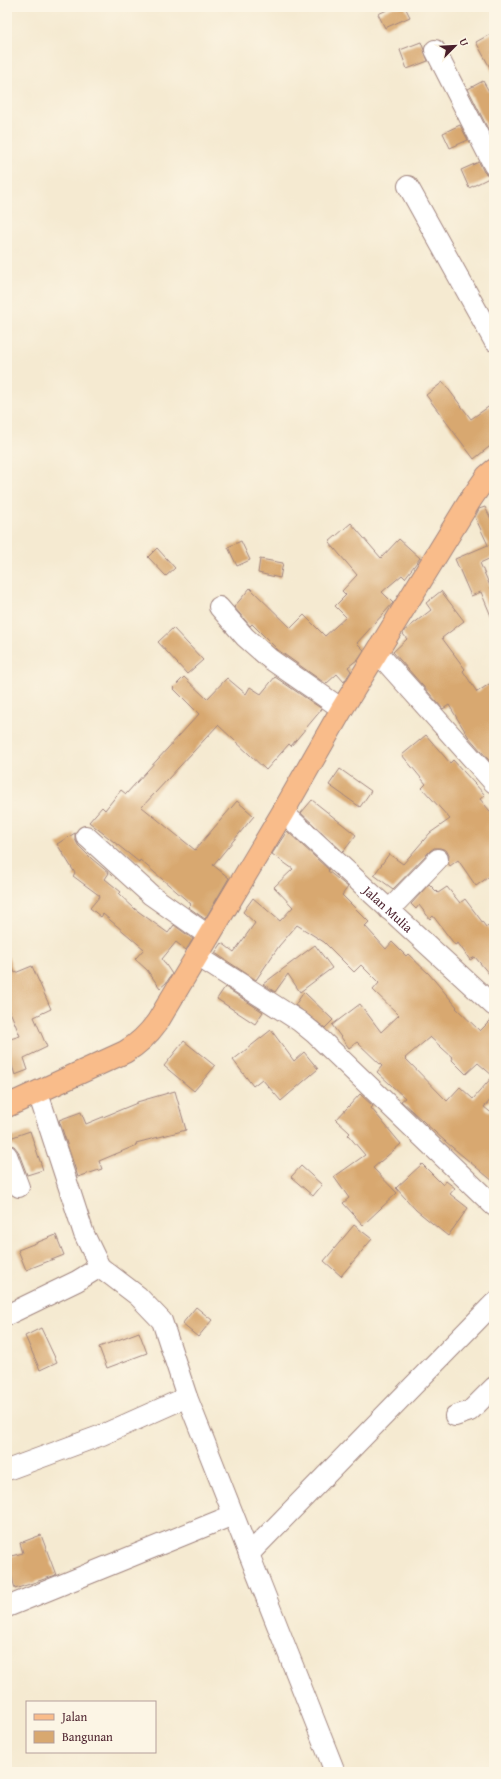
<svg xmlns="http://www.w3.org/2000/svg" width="501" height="1779" font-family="'Gentium Book Plus',serif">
<rect width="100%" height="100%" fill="#fcf5e5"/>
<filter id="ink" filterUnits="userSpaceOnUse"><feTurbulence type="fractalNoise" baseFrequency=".025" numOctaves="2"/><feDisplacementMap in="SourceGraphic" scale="8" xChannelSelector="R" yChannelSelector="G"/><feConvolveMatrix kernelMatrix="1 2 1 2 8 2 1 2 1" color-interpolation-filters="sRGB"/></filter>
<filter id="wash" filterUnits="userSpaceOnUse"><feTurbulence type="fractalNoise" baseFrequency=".012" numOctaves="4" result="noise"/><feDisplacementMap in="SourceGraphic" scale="16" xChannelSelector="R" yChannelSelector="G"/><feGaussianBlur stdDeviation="0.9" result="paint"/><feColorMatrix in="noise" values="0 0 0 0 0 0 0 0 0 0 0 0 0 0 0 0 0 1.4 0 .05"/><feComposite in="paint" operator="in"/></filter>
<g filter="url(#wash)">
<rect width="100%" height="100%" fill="#f5ead1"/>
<g id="blocks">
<path fill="#d8a870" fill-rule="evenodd" d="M394 7H405L410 17 385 28 378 14Z
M494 32V75L476 42Z
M421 42 428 61 407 69 400 50Z
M483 81 494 100V141L468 89Z
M460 125 468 140 450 148 443 133Z
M479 162 484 172 491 177 469 188 461 170Z
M443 382 471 419 494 403V443L474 459 426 395Z
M485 507 494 525V559L493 557 480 563 494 595V623L481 592 471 596 455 559 488 545 475 517 479 509Z
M351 523 381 558 399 539 420 558 405 578 402 575 382 592 393 603 357 643 364 650 358 659 348 667 351 671 344 682 337 674 326 684 278 650 252 624 250 626 234 607 250 588 291 628 304 615 325 636 346 617 335 606 346 595 342 591 357 575 329 542Z
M241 541 250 560 237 566 228 547Z
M157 548 175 568 166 576 148 557Z
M260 559 283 563 280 578 258 573Z
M441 591 464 621 442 638 465 669 463 671 477 692 494 681V766L468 736 449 705 443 709 393 652 407 639 403 634 404 631 431 610 426 603Z
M173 628 203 660 187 674 158 642Z
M184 677 207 699 227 678 246 694 250 687 261 694 275 677 322 709 291 746 289 744 266 770 218 725 142 807 195 850 237 801 254 816 213 865 229 878 205 919 188 907 191 904 140 860 139 862 89 822 102 807 105 810 121 790 126 794 199 714 173 688Z
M426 735 450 763 453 760 485 795 480 799 494 816V873L476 886 458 860 450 866 448 863 449 855 446 850 440 848H434L430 851 393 889 374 875 389 854 403 864 430 833 450 819 422 788 426 784 402 755Z
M340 769 371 791 360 807 329 785Z
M312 800 356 835 343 852 301 813Z
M287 831 329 870 328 871 348 887 342 895 369 922 365 926 386 949 392 942 406 956 408 954 429 974 457 1007 456 1008 480 1031 494 1017V1096L484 1107 494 1115V1182L446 1142 401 1101 405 1098 377 1072 382 1066 357 1042 349 1048 332 1025 360 1004 381 1032 399 1015 373 990 379 983 361 965 354 972 324 942 297 925 279 946 256 980 215 953 222 943 234 952 255 923 243 912 253 898 280 921 293 907 274 887 293 869 272 854ZM430 1037 453 1058 452 1060 466 1074 478 1063 493 1076 473 1099 460 1087 447 1101 405 1058Z
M75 833V839L78 845 92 859 109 873 105 879 121 892 119 894 135 909 168 933 174 925 193 939 186 950 176 942 162 959 172 974 166 983 160 988 147 970 135 959 144 949 103 914 101 917 90 908 100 896 73 876 75 873 57 844Z
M429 884 438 893 447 887 460 903 465 899 486 927 488 926 494 935V980L475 957 470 960 458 943 455 945 433 916 430 919 419 905 416 909 411 904Z
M315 945 332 968 300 992 288 974 275 992 263 984Z
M7 954 15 973 32 966 51 1009 34 1017 47 1047 24 1058 28 1070 15 1075 7 1050V1040L20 1036 7 1004Z
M225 987 263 1012 255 1024 217 999Z
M304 992 333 1020 325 1028 295 1005Z
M271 1030 294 1061 304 1052 318 1069 281 1101 262 1079 253 1086 233 1060Z
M184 1041 215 1066 194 1091 164 1066Z
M175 1091 186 1130 136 1143 137 1145 99 1161 102 1169 78 1177 59 1120 81 1112 86 1124 137 1103V1102Z
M360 1094 373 1106 371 1108 401 1144 373 1168 397 1193 363 1225 343 1203 349 1198 334 1177 365 1155 348 1135 350 1133 336 1120Z
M30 1131 43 1170 27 1175 18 1151 14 1146 7 1144V1139Z
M422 1164 443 1185 446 1181 455 1188 450 1194 468 1208 448 1236 416 1210 396 1188Z
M301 1166 322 1185 313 1196 291 1177Z
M354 1225 372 1239 341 1276 324 1261Z
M56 1235 64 1255 26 1270 18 1250Z
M196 1307 212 1320 198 1337 182 1324Z
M41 1328 57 1362 40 1370 25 1336Z
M139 1332 147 1353 107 1368 99 1347Z
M41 1535 56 1575 15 1589 7 1557 23 1553 20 1543Z"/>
</g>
</g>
<g filter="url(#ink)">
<use href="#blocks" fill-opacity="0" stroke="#a0847e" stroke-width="1"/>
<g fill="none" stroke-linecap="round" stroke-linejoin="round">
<defs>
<g id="minor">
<path d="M435 50 494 166"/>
<path d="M408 186 494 341"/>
<path d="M219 607 245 637 270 659 342 709"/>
<path d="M377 652 494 783"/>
<path id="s1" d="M283 812 494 1006"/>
<path d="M86 836 151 895 209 936"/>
<path d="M389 910 438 859"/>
<path d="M196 955 299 1021 315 1034 494 1206"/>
<path d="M38 1093 84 1234 100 1267 138 1296 162 1321 187 1397 335 1772"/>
<path d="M7 1155 19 1187"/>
<path d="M7 1315 77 1281 100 1267"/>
<path d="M455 1416 470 1411 494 1387"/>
<path d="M7 1470 102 1435 187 1397"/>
<path d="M249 1554 494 1303"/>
<path d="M7 1607 233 1515"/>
</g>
<path id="major" d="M7 1106 125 1052C139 1044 148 1035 158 1021L283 812 342 709 471 499 487 476 494 470"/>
</defs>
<use href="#minor" stroke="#a0847e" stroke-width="22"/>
<use href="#major" stroke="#a0847e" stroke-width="24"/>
<use href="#minor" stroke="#fff" stroke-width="20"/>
<use href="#major" stroke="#f9bc8a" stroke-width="22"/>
</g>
</g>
<g text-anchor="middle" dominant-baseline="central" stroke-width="4" stroke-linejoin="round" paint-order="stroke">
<g font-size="13" fill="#4a1f2b" stroke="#fcf5e5">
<text stroke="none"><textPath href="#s1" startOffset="143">Jalan Mulia</textPath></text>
</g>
</g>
<rect width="501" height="1779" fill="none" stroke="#fcf5e5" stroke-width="24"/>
<rect x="26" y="1701" width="130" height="52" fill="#fcf5e5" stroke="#b59f9b"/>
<rect x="34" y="1714" width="20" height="6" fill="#f9bc8a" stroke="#b59f9b"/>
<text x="62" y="1721" font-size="12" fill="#4a1f2b">Jalan</text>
<rect x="34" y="1731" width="20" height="12" fill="#d8a870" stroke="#b59f9b"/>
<text x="62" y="1741" font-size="12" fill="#4a1f2b">Bangunan</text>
<g transform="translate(455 46) rotate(66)" stroke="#fcf5e5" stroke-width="3" paint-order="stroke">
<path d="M0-3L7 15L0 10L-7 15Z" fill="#4a1f2b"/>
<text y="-6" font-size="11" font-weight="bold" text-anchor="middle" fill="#4a1f2b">U</text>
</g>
</svg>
